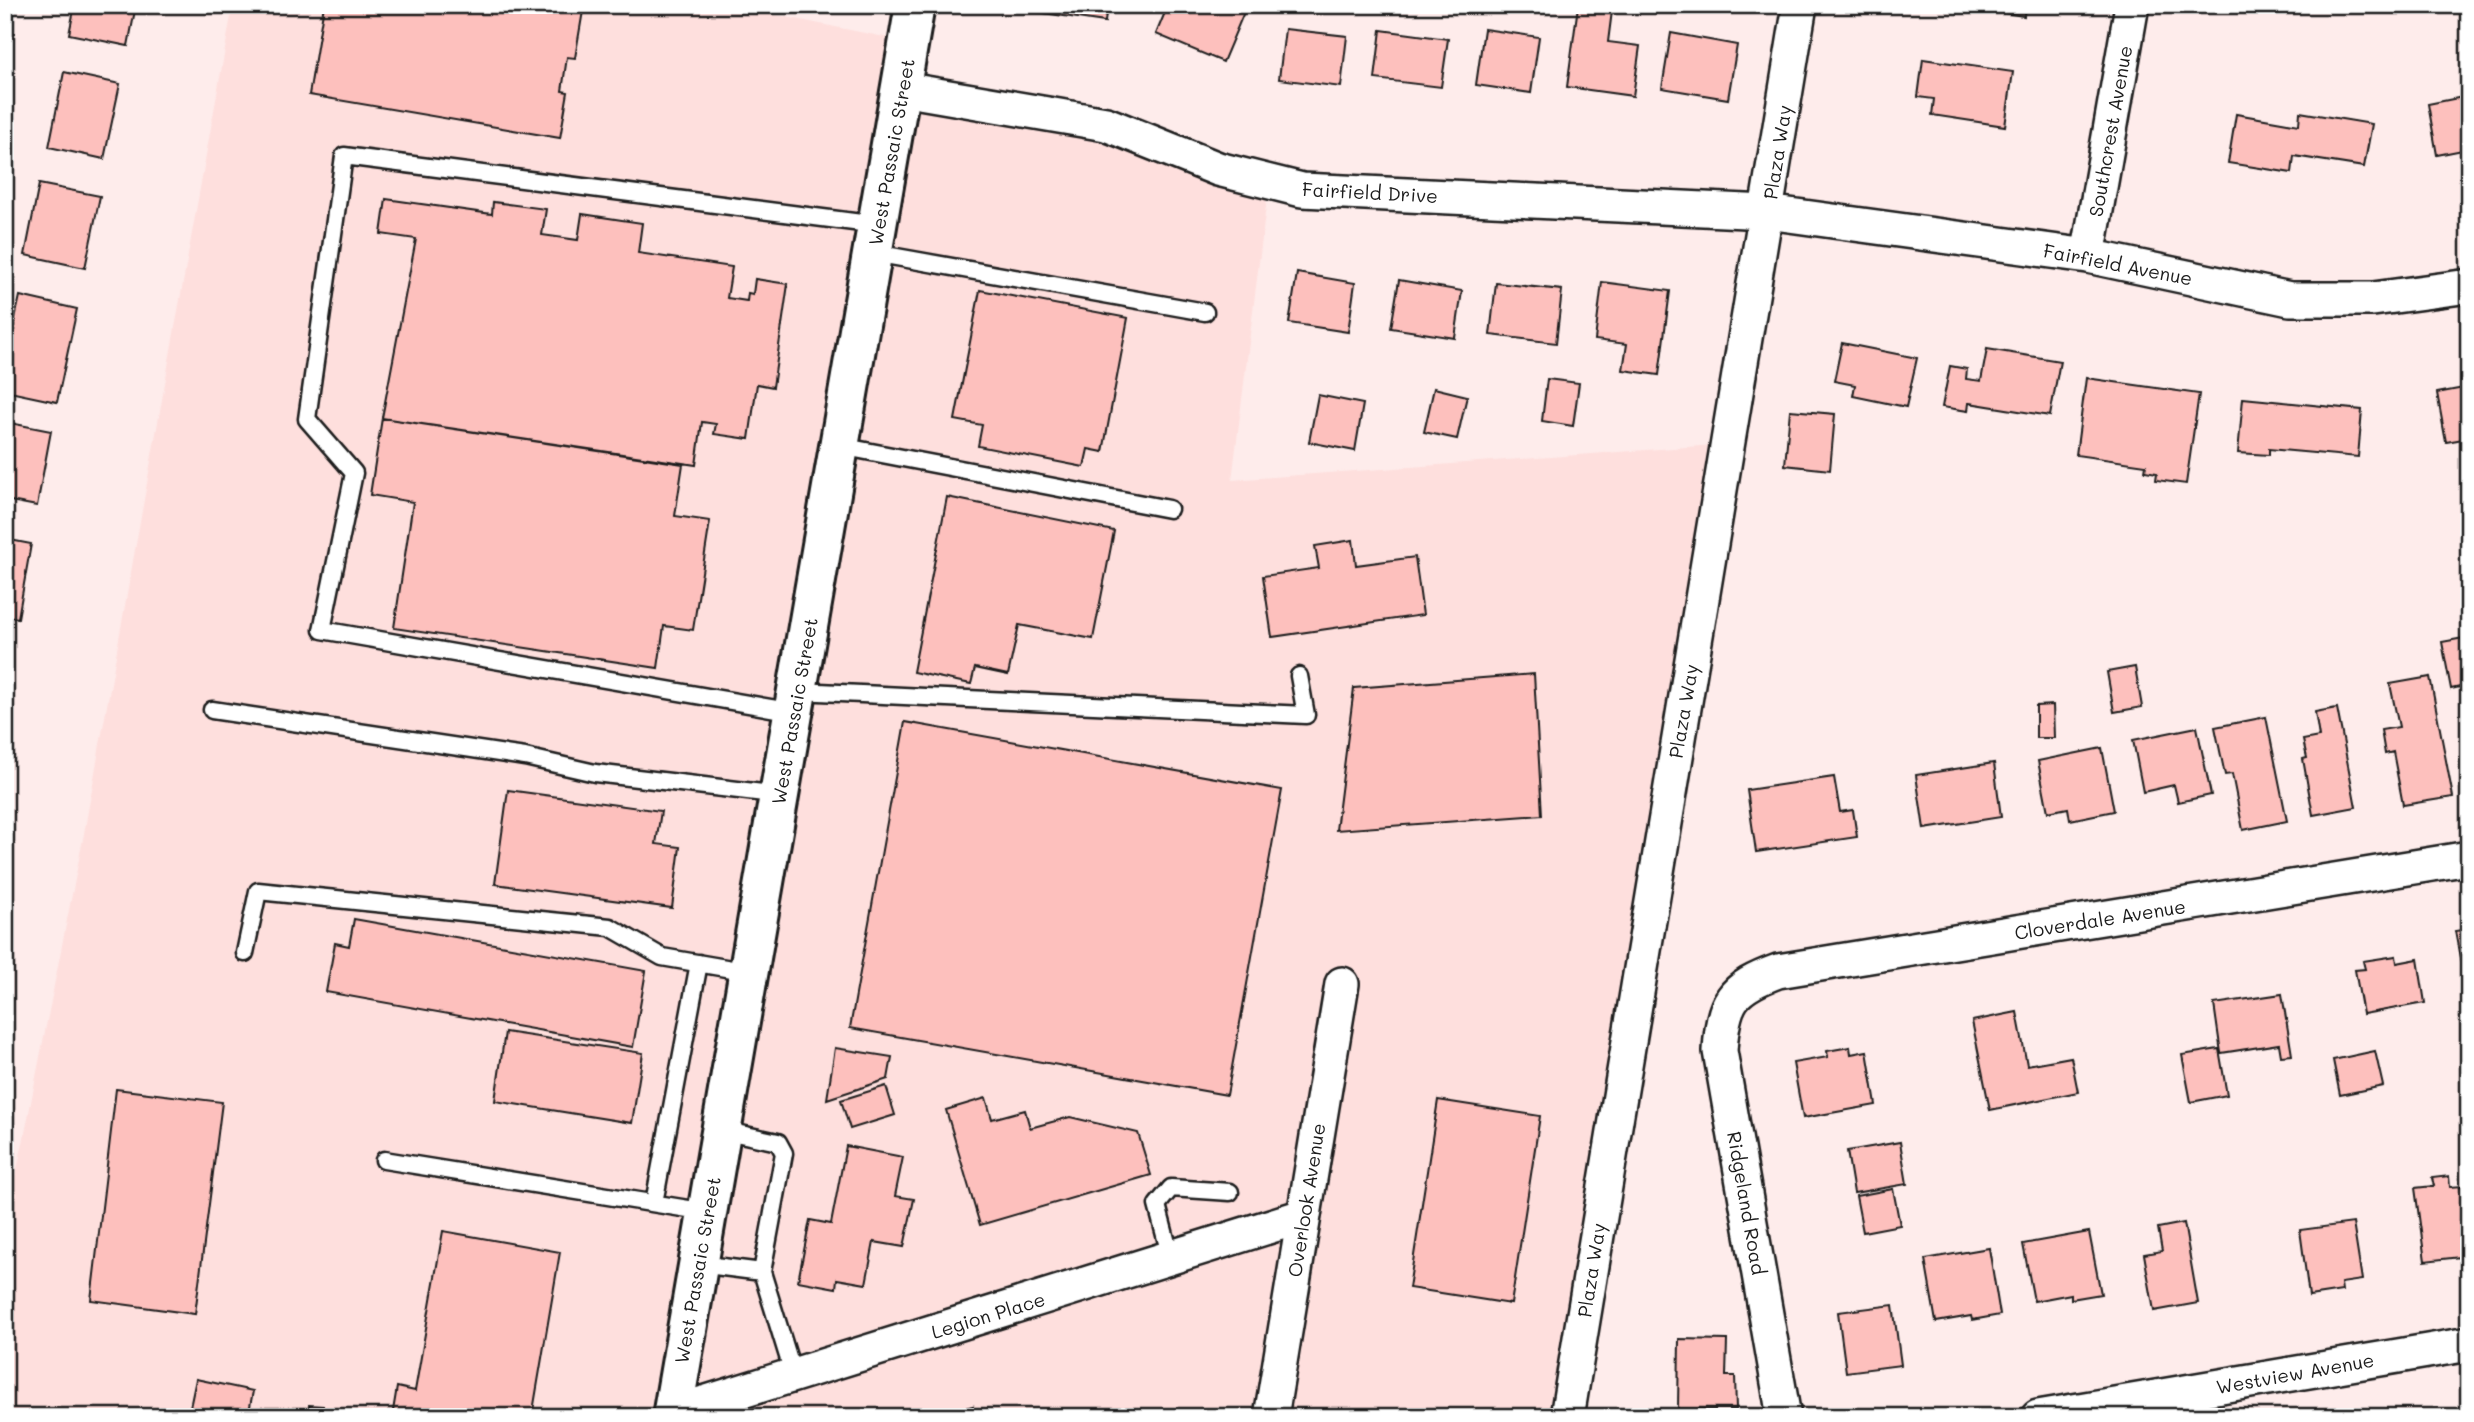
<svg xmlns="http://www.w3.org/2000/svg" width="2474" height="1422" font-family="Mali,sans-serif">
<rect width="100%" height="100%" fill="#feeceb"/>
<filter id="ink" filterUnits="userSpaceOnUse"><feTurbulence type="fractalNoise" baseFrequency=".0143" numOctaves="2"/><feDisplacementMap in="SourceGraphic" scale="14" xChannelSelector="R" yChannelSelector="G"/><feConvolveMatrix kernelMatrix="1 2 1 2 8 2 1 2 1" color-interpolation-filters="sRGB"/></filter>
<g filter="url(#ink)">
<path fill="#fedfdd" d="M233 5H727L909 42 902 89 1269 182 1232 480 1728 444 1567 1417H5V1220L23 1143 83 839Z"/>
<path fill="#fdc0bd" stroke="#1c1c1c" stroke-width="2" d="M75 5H136L128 46 69 34Z
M324 5H584L575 58 567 57 562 91 568 92 560 138 309 95Z
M1037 5H1107L1105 22 1036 12Z
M1168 5H1247L1223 62 1156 34Z
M1954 5H2025L2024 16Z
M1578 6 1612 11 1608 42 1640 46 1633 96 1567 87Z
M1285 29 1347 36 1341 87 1279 79Z
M1484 29 1539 37 1531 93 1476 85Z
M1381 30 1448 39 1441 87 1375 79Z
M1671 33 1737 45 1728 99 1662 88Z
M1923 59 2013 72 2005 126 1932 115 1934 99 1918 97Z
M64 72 120 84 104 159 49 147Z
M2463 97V101L2469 100 2468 149 2437 155 2428 104Z
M2300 112 2372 124 2364 167 2294 156 2292 173 2228 163 2236 114 2299 125Z
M39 184 100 196 85 268 25 255Z
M386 199 492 214 493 202 546 209 542 235 578 240 582 214 642 223 638 253 732 267 727 298 747 301 748 293 753 294 755 279 788 284 773 387 757 384 749 439 714 434 716 424 702 422 696 465 382 418 416 239 381 234Z
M1297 273 1355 283 1348 332 1289 323Z
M1399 280 1462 291 1455 338 1391 328Z
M1602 282 1670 291 1659 375 1623 370 1627 344 1595 340Z
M1496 283 1562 290 1556 343 1490 335Z
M980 290 1128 318 1103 452 1088 449 1084 467 978 446 982 425 955 420Z
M20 296 77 309 57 402 5 391V364Z
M1842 343 1917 358 1906 407 1853 396 1855 385 1834 381Z
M1987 349 2060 361 2050 416 1969 403 1968 411 1942 407 1950 366 1967 369 1966 379 1981 381Z
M2086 378 2199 394 2186 484 2156 480 2157 473 2145 471 2146 465 2076 455Z
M1547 379 1579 383 1573 426 1542 421Z
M2469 387V438L2446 442 2437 393Z
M1434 388 1467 396 1457 439 1424 432Z
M1318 395 1363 404 1355 451 1309 442Z
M2243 398 2362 410 2358 457 2269 449V455L2238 453Z
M1790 410 1835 414 1830 470 1785 465Z
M382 418 683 464 675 516 710 521 693 630 664 626 658 668 394 628 413 502 370 495Z
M5 422 51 431 37 506 5 500Z
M947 497 1114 531 1093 639 1019 625 1008 675 975 668 971 684 913 672Z
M5 539 31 544 18 618 5 616Z
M1353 540 1356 565 1415 557 1423 615 1272 637 1263 576 1319 568 1315 546Z
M2469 637V685L2451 689 2442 642Z
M2135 667 2142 707 2114 712 2107 672Z
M1534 674 1542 815 1336 830 1354 688Z
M2430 677 2453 797 2403 805 2393 752 2385 754 2381 730 2399 727 2390 684Z
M2053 705 2054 738H2036V706Z
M2337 708 2356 807 2313 815 2303 759 2307 758 2303 740 2319 737 2315 712Z
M2266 717 2287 821 2243 830 2232 774 2225 775 2215 727Z
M905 722 1282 790 1227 1095 850 1028Z
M2197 727 2211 795 2178 802 2174 785 2143 792 2133 740Z
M2102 748 2114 811 2070 820 2068 808 2048 812 2038 761Z
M1994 763 2001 817 1924 829 1916 775Z
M1834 777 1840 812 1853 810 1857 837 1756 852 1747 790Z
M508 790 661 811 656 844 680 847 672 908 495 884Z
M354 919 646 971 633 1047 326 992 335 943 349 946Z
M2469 929V1006L2455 931Z
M2396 956 2397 963 2418 959 2425 1003 2363 1014 2355 970 2365 969 2363 961Z
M2282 994 2292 1055 2281 1056 2279 1044 2221 1053 2214 1004Z
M2017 1012 2027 1065 2071 1057 2078 1092 1990 1110 1972 1021Z
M505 1032 643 1053 632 1123 495 1101Z
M1850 1047 1851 1054 1867 1051 1876 1105 1803 1118 1793 1063 1828 1057 1827 1051Z
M835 1048 892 1057 888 1079 827 1099Z
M2219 1049 2227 1095 2191 1102 2182 1055Z
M2375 1051 2383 1086 2340 1095 2333 1060Z
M886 1086 895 1115 850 1129 841 1100Z
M116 1089 222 1102 195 1314 91 1300Z
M986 1098 992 1119 1025 1110 1030 1128 1070 1117 1138 1133 1151 1175 980 1225 946 1110Z
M1438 1100 1540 1116 1511 1304 1409 1288Z
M1900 1142 1907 1184 1854 1193 1847 1151Z
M846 1146 903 1157 895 1196 914 1199 904 1247 874 1242 866 1284 837 1279 836 1288 798 1281 810 1220 831 1224Z
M2449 1176 2450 1187 2463 1186 2469 1227V1256L2425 1261 2415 1188 2434 1186 2432 1178Z
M1893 1189 1900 1225 1863 1232 1856 1196Z
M2184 1223 2198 1303 2154 1311 2144 1254 2162 1251 2158 1228Z
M2353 1223 2362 1280 2341 1283 2342 1291 2309 1296 2300 1230Z
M443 1231 560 1252 532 1417H392L397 1387 415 1391Z
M2089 1232 2101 1294 2071 1299V1294L2034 1301 2023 1244Z
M1989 1248 2000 1315 1972 1320 1971 1316 1936 1322 1925 1259Z
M1893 1305 1901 1365 1846 1372 1838 1312Z
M1679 1339 1727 1340 1726 1376H1735L1736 1409H1678Z
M196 1379 253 1391 248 1417H188Z
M309 1405 323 1406V1417H309Z
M973 1406 971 1417H933Z"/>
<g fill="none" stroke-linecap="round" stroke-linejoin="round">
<defs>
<path id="lane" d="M874 253 1205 312
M840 446 1169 509
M798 691 1306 715 1299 676
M212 710 525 757 595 773 780 795
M794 712 322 630 354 473 307 419 344 156 877 225
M245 953 258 891 610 927 662 957 749 972
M384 1160 707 1212
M654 1203 699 963
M1171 1258 1157 1205 1171 1188 1230 1192
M699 1264 762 1272 784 1153 778 1142 722 1130
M762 1272 794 1376"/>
<path id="street" d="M902 89 1106 124 1218 169 1302 190 1767 212 2088 256 2290 299H2373L2469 286
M2088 256 2132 5
M672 1413 1303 1216
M1271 1417 1342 984
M1567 1417 1800 5
M1784 1417 1720 1051C1723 1001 1731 988 1778 971L2469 858
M2038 1417 2469 1344"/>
<path id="secondary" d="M672 1417 915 5"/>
</defs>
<use href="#lane" stroke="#1c1c1c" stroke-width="21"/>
<use href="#street" stroke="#1c1c1c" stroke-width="38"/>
<use href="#secondary" stroke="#1c1c1c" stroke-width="44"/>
<use href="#lane" stroke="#fff" stroke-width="16"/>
<use href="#street" stroke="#fff" stroke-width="33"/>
<use href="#secondary" stroke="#fff" stroke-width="38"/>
</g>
</g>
<g text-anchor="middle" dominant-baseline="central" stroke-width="5" stroke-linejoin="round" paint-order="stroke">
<g font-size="19" fill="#1c1c1c" stroke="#fff">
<text transform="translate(2110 131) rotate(-80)">Southcrest Avenue</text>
<text transform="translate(891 152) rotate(-80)">West Passaic Street</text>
<text transform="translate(1777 152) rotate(-81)">Plaza Way</text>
<text transform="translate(1370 192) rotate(3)">Fairfield Drive</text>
<text transform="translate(2118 264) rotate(11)">Fairfield Avenue</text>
<text transform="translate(794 711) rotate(-80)">West Passaic Street</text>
<text transform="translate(1683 711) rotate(-80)">Plaza Way</text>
<text transform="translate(2100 919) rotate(-9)">Cloverdale Avenue</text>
<text transform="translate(1306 1200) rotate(-81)">Overlook Avenue</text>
<text transform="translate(1747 1203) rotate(80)">Ridgeland Road</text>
<text transform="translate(697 1270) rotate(-80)">West Passaic Street</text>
<text transform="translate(1591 1270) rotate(-81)">Plaza Way</text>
<text transform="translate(988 1315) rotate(-17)">Legion Place</text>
<text transform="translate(2295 1373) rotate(-10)">Westview Avenue</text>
</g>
</g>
<rect width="2474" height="1422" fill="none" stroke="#fff" stroke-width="28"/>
<rect x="14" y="14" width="2446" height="1394" fill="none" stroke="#1c1c1c" stroke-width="2.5" filter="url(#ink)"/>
</svg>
